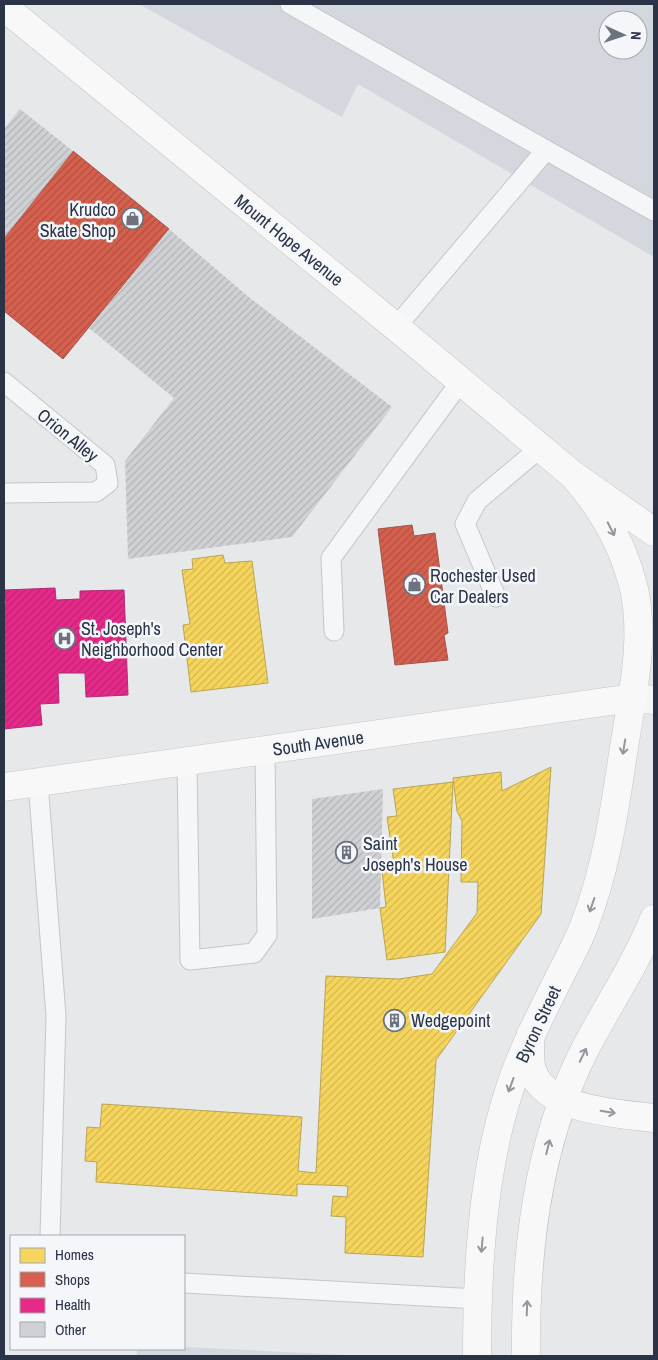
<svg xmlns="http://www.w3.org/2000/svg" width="658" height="1360" font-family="'Archivo Narrow',sans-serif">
<defs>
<pattern id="homes-hatch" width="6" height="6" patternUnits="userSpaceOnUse" patternTransform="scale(1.25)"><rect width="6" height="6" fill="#f6d55c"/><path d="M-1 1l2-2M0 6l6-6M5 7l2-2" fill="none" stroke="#d3b751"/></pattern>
<pattern id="shops-hatch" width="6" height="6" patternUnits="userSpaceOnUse" patternTransform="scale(1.25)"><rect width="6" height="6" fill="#d6604d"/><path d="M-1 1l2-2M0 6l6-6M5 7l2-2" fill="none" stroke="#ae5042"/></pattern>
<pattern id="health-hatch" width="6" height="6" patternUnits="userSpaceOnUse" patternTransform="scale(1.25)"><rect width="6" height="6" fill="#e7298a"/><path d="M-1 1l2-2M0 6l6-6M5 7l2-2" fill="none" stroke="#bb2473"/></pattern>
<pattern id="building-hatch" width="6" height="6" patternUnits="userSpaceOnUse" patternTransform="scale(1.25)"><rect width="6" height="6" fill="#cfd1d4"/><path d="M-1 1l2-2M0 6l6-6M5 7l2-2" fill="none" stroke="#b2b4b7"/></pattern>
</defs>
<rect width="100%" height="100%" fill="#e6e8ea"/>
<path fill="#d4d7dd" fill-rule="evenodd" d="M139 4H654V257L358 84 342 117ZM608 20H638V50H608Z
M184 1347 367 1356H137V1349H184Z"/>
<path fill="url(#homes-hatch)" stroke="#b9a555" d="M223 555 225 563 252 561 268 683 191 692 183 625 190 624 182 570 193 569 192 559Z
M551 767 541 914 436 1060 423 1257 345 1253 346 1217 331 1216 333 1196 347 1197 348 1186 297 1184V1196L96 1182 97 1162 85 1161 87 1127 100 1128 102 1104 302 1117 298 1171 316 1173 326 976 399 979 432 974 477 913 478 882H461L462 821 457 811 453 778 501 772 502 791Z
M453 782 445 952 387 960 380 908 386 907 382 871 395 870 387 817 397 816 393 789Z"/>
<path fill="url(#shops-hatch)" stroke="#a2534b" d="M73 151 169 229 63 359 4 311V238Z
M412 525 414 536 435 533 448 633 444 635 448 660 395 665 378 529Z"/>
<path fill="url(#health-hatch)" stroke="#ae2c76" d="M55 588 56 600 80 599V591L124 590 128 695 86 697 85 673H58L59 703 40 704 42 725 4 729V604H6L5 590Z"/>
<path fill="url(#building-hatch)" d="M20 109 73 151 4 238V129Z
M169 229 250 298 392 407 292 537 128 559 125 461 174 398 89 328Z
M383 789 380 908 312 919V799Z"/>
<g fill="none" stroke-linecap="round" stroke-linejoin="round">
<defs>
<path id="service" d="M290 4 546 150
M396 327 546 150 654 211
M4 382 105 465 108 483 96 492 4 493
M496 597 465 524 477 501 540 448
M334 631 331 558 461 381
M187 761 190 960 254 953 267 935 265 750
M38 782 56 1016 50 1236
M184 1283 478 1299"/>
<path id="minor" d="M632 698 654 700"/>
<path id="secondary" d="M4 787 632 698"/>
<path id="primary" d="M4 7 396 327 573 475 654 532
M477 1356C477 1272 482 1175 508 1094 521 1052 542 1012 562 972 570 957 578 941 584 926 608 864 615 805 625 741 633 692 645 638 634 589 624 546 602 508 573 475
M526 1356C525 1253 537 1146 583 1053 606 1008 635 966 654 919"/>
<path id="motorway" d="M531 1034C530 1047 528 1060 533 1072 545 1110 621 1114 654 1118"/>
</defs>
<use href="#service" stroke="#c4c6c8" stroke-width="21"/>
<use href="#minor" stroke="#c4c6c8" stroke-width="29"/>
<use href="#secondary" stroke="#c4c6c8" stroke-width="29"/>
<use href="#primary" stroke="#c1c5c8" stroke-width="29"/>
<use href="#motorway" stroke="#b8bbbf" stroke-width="29"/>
<use href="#service" stroke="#f5f6f7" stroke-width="19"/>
<use href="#minor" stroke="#f5f6f7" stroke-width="28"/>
<use href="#secondary" stroke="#f8f8f8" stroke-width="28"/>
<use href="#primary" stroke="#f8f8f8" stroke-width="28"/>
<use href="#motorway" stroke="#f8f8f8" stroke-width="28"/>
</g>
<defs><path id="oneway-shaft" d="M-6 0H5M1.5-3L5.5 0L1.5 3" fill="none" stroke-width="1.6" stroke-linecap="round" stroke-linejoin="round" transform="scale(1.25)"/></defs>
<g stroke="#91969f">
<use href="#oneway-shaft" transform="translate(611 529) rotate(63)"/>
<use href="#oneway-shaft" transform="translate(624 747) rotate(99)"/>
<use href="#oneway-shaft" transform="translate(592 905) rotate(109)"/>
<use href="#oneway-shaft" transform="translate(583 1055) rotate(-64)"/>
<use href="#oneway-shaft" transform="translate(511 1085) rotate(110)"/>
<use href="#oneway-shaft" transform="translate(608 1112) rotate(10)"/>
<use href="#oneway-shaft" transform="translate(548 1147) rotate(-76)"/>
<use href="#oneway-shaft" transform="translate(482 1245) rotate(95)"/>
<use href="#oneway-shaft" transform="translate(527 1308) rotate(-88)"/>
</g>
<defs>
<symbol id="shop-ring" viewBox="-11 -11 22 22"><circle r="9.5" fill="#f4f6f9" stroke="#6c737f" stroke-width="1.5"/><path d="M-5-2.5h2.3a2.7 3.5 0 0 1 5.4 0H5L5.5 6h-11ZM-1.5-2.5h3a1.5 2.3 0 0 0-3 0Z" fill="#6c737f"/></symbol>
<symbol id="hospital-ring" viewBox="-11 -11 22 22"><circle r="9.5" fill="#f4f6f9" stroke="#6c737f" stroke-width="1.5"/><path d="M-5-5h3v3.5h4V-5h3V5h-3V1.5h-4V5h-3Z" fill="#6c737f"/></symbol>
<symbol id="building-ring" viewBox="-11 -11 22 22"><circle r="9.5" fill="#f4f6f9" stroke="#6c737f" stroke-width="1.5"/><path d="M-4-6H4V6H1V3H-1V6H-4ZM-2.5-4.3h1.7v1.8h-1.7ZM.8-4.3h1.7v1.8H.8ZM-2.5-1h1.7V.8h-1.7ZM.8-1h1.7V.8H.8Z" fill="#6c737f"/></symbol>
</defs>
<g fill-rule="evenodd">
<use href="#shop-ring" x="120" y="206" width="25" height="25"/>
<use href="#shop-ring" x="402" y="572" width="25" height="25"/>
<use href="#hospital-ring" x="52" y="626" width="25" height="25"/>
<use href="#building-ring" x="334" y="840" width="25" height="25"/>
<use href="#building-ring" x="382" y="1008" width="25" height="25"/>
</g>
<g text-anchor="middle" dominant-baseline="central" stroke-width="5" stroke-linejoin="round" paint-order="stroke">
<g font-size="18" fill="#2a3446" stroke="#f4f6f9" text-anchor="start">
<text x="116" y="209" text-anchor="end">Krudco<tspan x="116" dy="21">Skate Shop</tspan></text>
<text x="430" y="575">Rochester Used<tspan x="430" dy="21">Car Dealers</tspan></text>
<text x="81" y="628">St. Joseph's<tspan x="81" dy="21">Neighborhood Center</tspan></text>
<text x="363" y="843">Saint<tspan x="363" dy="21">Joseph's House</tspan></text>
<text x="411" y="1020">Wedgepoint</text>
</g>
<g font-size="18" fill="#2a3446" stroke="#f4f6f9">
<text transform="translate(289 240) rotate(39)">Mount Hope Avenue</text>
<text transform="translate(68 435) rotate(39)">Orion Alley</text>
<text transform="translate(318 743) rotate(-8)">South Avenue</text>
<text transform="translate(538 1024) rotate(-65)">Byron Street</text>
</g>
</g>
<rect width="658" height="1360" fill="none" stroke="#2a3446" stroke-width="10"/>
<rect x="10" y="1235" width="175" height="115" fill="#f4f6f9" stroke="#a3a8b1"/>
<rect x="20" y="1248" width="25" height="15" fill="#f6d55c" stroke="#a3a8b1"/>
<text x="55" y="1260" font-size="15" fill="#2a3446">Homes</text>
<rect x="20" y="1272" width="25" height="15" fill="#d6604d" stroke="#a3a8b1"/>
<text x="55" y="1285" font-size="15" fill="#2a3446">Shops</text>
<rect x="20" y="1298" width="25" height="15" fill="#e7298a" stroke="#a3a8b1"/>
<text x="55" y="1310" font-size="15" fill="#2a3446">Health</text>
<rect x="20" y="1322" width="25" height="15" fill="#cfd1d4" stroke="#a3a8b1"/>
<text x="55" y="1335" font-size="15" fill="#2a3446">Other</text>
<g transform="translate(623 35) rotate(93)"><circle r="24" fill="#f4f6f9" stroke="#a3a8b1"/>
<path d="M0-4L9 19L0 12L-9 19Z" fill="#6c737f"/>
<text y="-8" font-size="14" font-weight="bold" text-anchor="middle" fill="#2a3446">N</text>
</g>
</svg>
